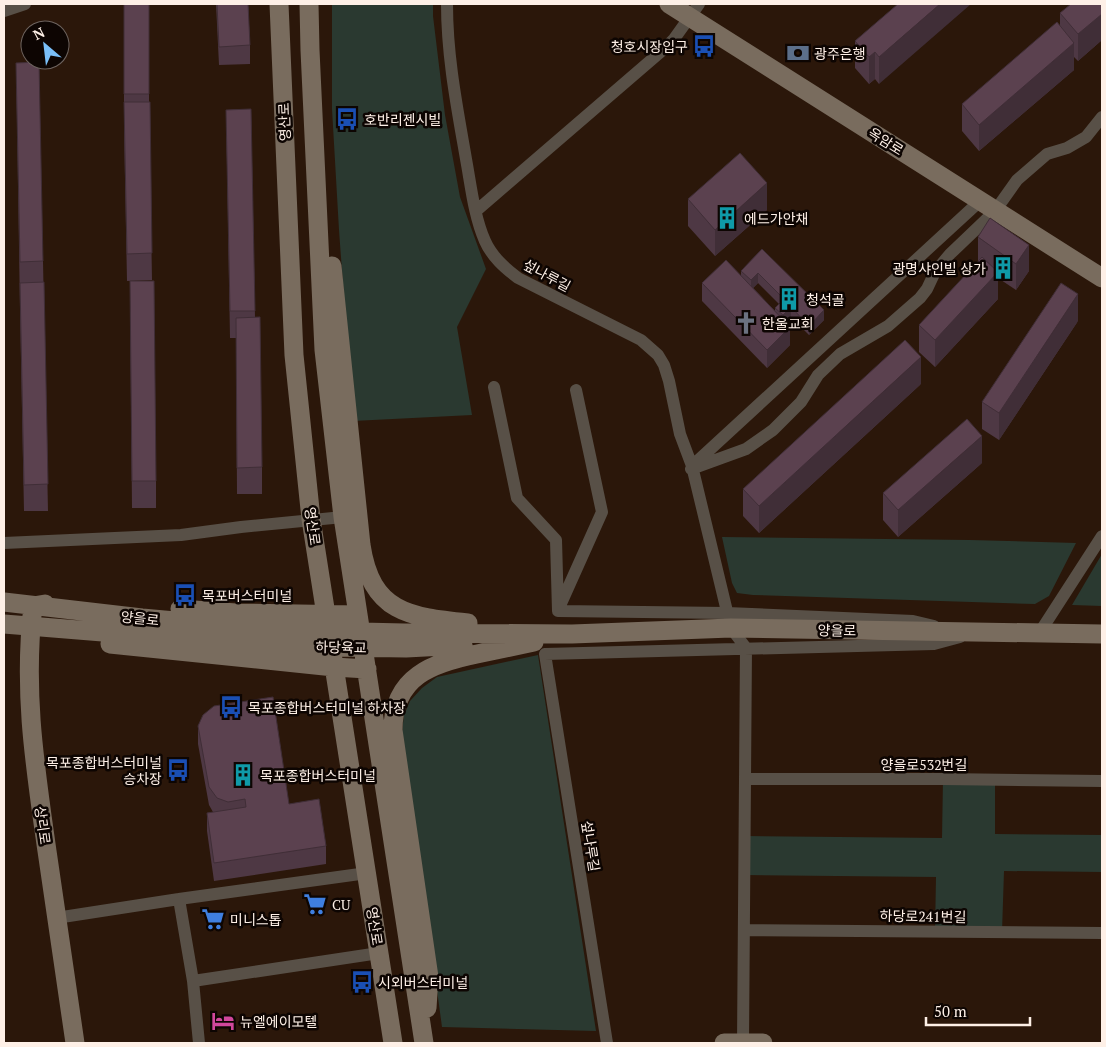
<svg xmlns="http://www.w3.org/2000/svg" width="1106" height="1047" font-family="'PT Serif','Noto Sans KR',serif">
<rect width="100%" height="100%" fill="#2b170a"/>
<path fill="#2a3930" d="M332 4H433V16L445 115 460 197 486 269 457 327 472 415 353 421 339 230 332 109Z
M722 537 970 540 1076 543 1049 596 1035 604 753 595 737 593 732 583Z
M1102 554V606L1072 605Z
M538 655 596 1031 442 1027 402 732 404 715 410 701 422 688 437 677Z
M943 779H995V834L1102 835V872L1004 871 1002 932H935L936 877 744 875 745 836 942 838Z"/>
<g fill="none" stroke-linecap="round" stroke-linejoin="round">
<path stroke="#585047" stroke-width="12" d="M447 4C447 57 457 107 466 159 471 186 474 216 485 241 492 257 505 268 518 278L641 340 658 355 664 365 669 381 680 434 692 466 731 628 746 648 743 1043
M4 11 25 4
M476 211 664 49 674 39 699 4
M494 387 517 498 556 540 558 611
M692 466 980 201
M691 469 746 449 773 430 801 402 818 375 840 354 888 326 920 298 927 289 935 272 950 254 995 211 1017 180 1047 154 1067 148 1086 137 1102 117
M4 543 181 535 241 527 343 517
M559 608 602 512 576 390
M558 611 727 613 913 621 934 626
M1040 632 1102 536
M745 779H943L1102 781
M179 899 193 981 199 1043
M56 918 179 899 367 873
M744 930 1102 933
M193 981 379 953
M607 1043 545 654 934 644 960 637"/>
<path stroke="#796c5e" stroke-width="19" d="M279 4 294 355 311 519 393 1043
M309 4 310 50 324 350 343 517 424 1043
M669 4 1102 278
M332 266 361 545C371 613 410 617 468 623
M4 602 142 618 276 630 404 633 572 634 731 628 1102 634
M45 604 33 606C23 692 35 766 47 851 56 915 66 979 75 1043
M180 609 236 613 358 615
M4 624 276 646 406 648 463 645
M110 644 334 667 367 669
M427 1008 429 977 393 730C393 676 433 663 477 654 496 650 515 646 534 642
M724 1043H763"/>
</g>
<path fill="#4e3844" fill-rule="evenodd" d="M124 4H149V102L152 280 127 281 124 129Z
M216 4H248L250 45V64L219 65Z
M898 4 879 84 875 79 869 84 855 68V41Z
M1102 4V40L1078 61 1074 57V70L979 151 962 131V104L1060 26V13Z
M16 63 43 261 48 511H24L20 310Z
M251 109 255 317 262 467V494H237L236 338H230L226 110Z
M688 199 767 210 715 256 688 226Z
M978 237 1029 271 1016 290 998 278V299L935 367 919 352V325L978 262Z
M762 249 824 320 809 335 791 317 785 322 790 345 767 368 702 301V283L741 276V271ZM758 283 779 304 775 308V311L753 288Z
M130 308 156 481V508H132Z
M1078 321 999 440 982 429V402Z
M921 384 759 533 743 516V489Z
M982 463 898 537 883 520V493Z
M198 726 289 804 326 846V864L214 881 207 831V813L213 812 209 805 198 744Z"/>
<path fill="#402e37" d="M940 4H971L879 84V57Z
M1102 14V40L1078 61V34Z
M1074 43V70L979 151V125Z
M875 52V79L869 84V57Z
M767 183V210L715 256V230Z
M1029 245V271L1016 290V264Z
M998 272V299L935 367V340Z
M758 273V283L751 290V280Z
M1078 294V321L999 440V413Z
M791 307V317L783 324V315Z
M824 310V320L809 335V326Z
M790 327V345L767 368V350Z
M921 357V384L759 533V506Z
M982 436V463L898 537V510Z"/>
<path fill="#5b414f" stroke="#402e37" d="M124 4H149V94H124Z
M217 4H248L250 45 219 47Z
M898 4H940L879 57 875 52 869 57 855 41Z
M1071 4H1102V14L1078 34 1060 13Z
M1057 22 1074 43 979 125 962 104Z
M39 62 43 261 20 262 16 63Z
M124 102H150L152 253 127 254Z
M251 109 255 311H230L226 110Z
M740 153 767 183 715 230 688 199Z
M990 218 1029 245 1016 264 978 237Z
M762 249 824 310 809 326 791 307 783 315 775 308 784 299 758 273 751 280 741 271Z
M982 257 998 272 935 340 919 325Z
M726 260 790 327 767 350 702 283Z
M130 281H154L156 481H132Z
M44 282 48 484 24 485 20 283Z
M1061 283 1078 294 999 413 982 402Z
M260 317 262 467 237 468 236 318Z
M905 340 921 357 759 506 743 489Z
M967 419 982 436 898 510 883 493Z
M273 697 289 804 319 799 326 846 214 863 207 813 246 807 245 799 228 802 217 798 209 787 198 726 203 715 214 706Z"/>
<defs>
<symbol id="bus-bare" viewBox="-9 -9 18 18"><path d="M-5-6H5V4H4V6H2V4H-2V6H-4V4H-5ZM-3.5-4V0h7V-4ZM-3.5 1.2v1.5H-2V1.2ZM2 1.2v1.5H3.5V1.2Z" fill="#1a4fb4" stroke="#0d0502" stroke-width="2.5" paint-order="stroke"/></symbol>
<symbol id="bank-bare" viewBox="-9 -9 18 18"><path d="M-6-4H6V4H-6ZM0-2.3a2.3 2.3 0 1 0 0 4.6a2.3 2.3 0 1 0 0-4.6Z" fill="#5c6f8a" stroke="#0d0502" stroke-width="2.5" paint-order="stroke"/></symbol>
<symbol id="building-bare" viewBox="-9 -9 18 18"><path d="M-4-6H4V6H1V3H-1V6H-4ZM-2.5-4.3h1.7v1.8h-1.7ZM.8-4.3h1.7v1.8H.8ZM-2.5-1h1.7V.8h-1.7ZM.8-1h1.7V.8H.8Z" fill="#0f9aa8" stroke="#0d0502" stroke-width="2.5" paint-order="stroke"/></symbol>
<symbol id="church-bare" viewBox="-9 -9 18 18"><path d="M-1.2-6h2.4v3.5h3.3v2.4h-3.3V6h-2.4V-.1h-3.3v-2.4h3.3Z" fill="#6b7280" stroke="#0d0502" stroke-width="2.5" paint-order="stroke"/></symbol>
<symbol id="supermarket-bare" viewBox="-9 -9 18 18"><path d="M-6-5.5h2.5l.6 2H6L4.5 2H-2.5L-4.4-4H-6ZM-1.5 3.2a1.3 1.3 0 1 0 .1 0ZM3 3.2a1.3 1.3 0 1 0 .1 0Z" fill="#3f7fe0" stroke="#0d0502" stroke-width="2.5" paint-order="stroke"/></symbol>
<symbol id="hotel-bare" viewBox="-9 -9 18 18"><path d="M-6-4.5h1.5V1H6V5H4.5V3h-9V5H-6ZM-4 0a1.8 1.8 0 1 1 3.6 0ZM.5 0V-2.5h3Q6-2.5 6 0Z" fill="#d1479c" stroke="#0d0502" stroke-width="2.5" paint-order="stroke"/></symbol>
</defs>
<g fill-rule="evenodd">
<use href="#bus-bare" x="688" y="30" width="32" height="32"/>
<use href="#bank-bare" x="782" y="37" width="32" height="32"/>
<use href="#bus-bare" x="331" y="103" width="32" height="32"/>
<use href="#building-bare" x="711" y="202" width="32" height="32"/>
<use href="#building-bare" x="987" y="252" width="32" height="32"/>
<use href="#building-bare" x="773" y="283" width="32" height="32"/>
<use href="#church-bare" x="730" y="307" width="32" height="32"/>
<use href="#bus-bare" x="169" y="579" width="32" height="32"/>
<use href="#bus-bare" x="215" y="691" width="32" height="32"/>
<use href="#bus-bare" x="162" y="754" width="32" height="32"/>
<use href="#building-bare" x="227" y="759" width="32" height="32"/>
<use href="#supermarket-bare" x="299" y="888" width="32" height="32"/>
<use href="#supermarket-bare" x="197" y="903" width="32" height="32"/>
<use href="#bus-bare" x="346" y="966" width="32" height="32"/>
<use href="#hotel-bare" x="207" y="1005" width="32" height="32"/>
</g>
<g text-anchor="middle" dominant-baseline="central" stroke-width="5" stroke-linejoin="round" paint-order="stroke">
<g font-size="14" fill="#fef0e7" stroke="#0d0502" text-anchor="start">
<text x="688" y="46" text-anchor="end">청호시장입구</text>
<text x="814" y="53">광주은행</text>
<text x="364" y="119">호반리젠시빌</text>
<text x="744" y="218">에드가안채</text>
<text x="986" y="268" text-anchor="end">광명샤인빌 상가</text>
<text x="806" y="299">청석골</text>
<text x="762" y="323">한울교회</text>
<text x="202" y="595">목포버스터미널</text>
<text x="248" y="707">목포종합버스터미널 하차장</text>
<text x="162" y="762" text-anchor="end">목포종합버스터미널<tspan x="162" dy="16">승차장</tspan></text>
<text x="260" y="775">목포종합버스터미널</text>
<text x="332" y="904">CU</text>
<text x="230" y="919">미니스톱</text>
<text x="378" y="982">시외버스터미널</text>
<text x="240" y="1021">뉴엘에이모텔</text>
</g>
<g font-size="14" fill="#fef0e7" stroke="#0d0502">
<text transform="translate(284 122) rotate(-92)">영산로</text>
<text transform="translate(886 141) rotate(32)">옥암로</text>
<text transform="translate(547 275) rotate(28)">섶나루길</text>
<text transform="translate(313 526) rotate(82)">영산로</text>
<text transform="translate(140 618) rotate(6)">양을로</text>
<text transform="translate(837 630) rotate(1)">양을로</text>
<text transform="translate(341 647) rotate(1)">하당육교</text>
<text x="924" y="764">양을로532번길</text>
<text transform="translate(43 825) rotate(82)">상리로</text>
<text transform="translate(591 846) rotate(81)">섶나루길</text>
<text transform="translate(923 916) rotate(1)">하당로241번길</text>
<text transform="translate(375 926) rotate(81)">영산로</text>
</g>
</g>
<rect width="1106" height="1047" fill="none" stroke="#fef0e7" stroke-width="10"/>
<g transform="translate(45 45) rotate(332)"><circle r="24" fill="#0d0502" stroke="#6d635e"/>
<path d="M0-4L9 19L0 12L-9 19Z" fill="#7abff8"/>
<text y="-8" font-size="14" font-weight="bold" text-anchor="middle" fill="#fef0e7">N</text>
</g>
<path d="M926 1017v8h104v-8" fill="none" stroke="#fef0e7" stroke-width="2.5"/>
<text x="934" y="1017" font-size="15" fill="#fef0e7" stroke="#0d0502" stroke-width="4" paint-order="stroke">50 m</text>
</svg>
